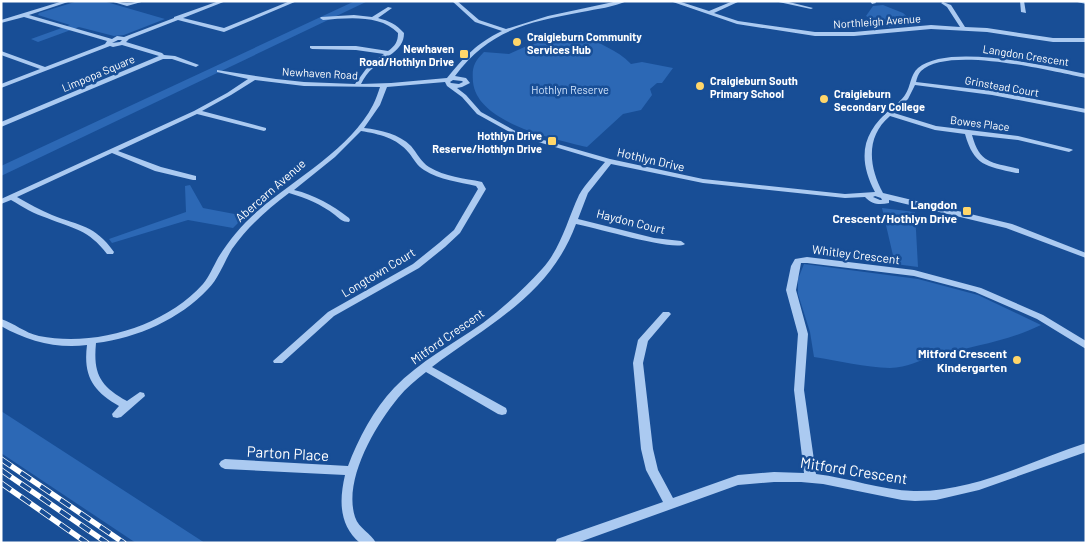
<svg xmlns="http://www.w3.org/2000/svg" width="1087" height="544" font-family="Barlow,sans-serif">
<rect width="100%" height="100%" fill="#184e96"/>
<path fill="#2c68b5" d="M78 1H103L165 19 124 35 114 36 79 27 38 42 31 39 70 25 38 15 39 13Z
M355 1H368L1 176V166Z
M883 5 903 13 916 25 886 27 866 16 873 6Z
M581 32C597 44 617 49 631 64L642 62 673 68 662 83H657L650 89 652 95 641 110 623 114 587 147C554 139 477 123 473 82 472 68 473 63 484 52L509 54 529 45Z
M190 185 203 208 245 216 233 228 188 220 112 243 109 239 186 212 185 186Z
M882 208 915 212 918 267 895 264Z
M804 264 918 279 978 295 1041 325C1008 341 973 346 938 355 922 359 907 368 890 368 865 367 839 361 814 357L810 332 798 294V279Z
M1 411 205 543H136L1 453Z"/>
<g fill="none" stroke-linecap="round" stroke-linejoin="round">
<path fill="#abcaf1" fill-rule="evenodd" d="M63 1H71L29 15 112 39 117 36 124 37 174 18V17L219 1H226L183 18 224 28 290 1H297L224 32 178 20 129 39 126 42 162 53 164 55 175 56 199 65 196 67 172 59H163L1 127V122L159 56 122 45 113 47 110 46 1 88V84L40 69 1 55V51L45 67 105 44 107 41 24 17 1 23V20ZM118 40H122L120 42 112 43Z
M110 1C116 1 122 3 127 3 133 3 139 1 145 1L127 6Z
M452 1H457L479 20 506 29 548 16 618 1H627C614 7 597 9 582 12 528 22 489 30 455 76L466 78 470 83 462 87 457 88 466 95 481 112 519 133 610 159 703 179 845 194 875 192C857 158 862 132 892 108 896 104 902 100 905 95 911 86 910 75 918 68 949 42 1049 67 1086 74V78C1051 71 948 45 921 71 918 74 917 78 916 82L992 91 1086 109V113L992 95 915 85 908 99 894 113 936 126 1018 136 1071 149 1073 150 1069 152 1018 140 972 135C980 164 991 162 1019 169V173H1016C986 166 974 166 965 134L935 130 890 116C865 137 869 167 883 193L1012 224 1086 253V258L1006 228 889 200V203C880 205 872 205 865 197L845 198 703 183 611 164 588 193 578 219 654 238 681 241 685 244C675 252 594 227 576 224 550 295 489 324 432 367L506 408 507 411 506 414 502 415 498 414 426 372C416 380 406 388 398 398 375 426 343 480 355 517 359 529 371 533 376 543H360C339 525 339 501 345 475L225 469 221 467 219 464 221 461 225 459 348 466C358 439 374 409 394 388 420 361 453 344 483 323 504 307 524 289 542 269 561 248 567 221 579 195 586 183 596 173 605 162L515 135 477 114 462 97 447 86 445 82 387 87 380 105 364 128C381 130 399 134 411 146 417 153 421 162 429 167 445 177 464 178 482 182L486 189 460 233 445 247 419 268 334 316 282 363H274L273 361 328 312 413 264 439 243 454 230 478 189 476 186C459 182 440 180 424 170 417 166 414 159 409 153 397 138 379 134 361 131L335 157 294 190C315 195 332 205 349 218L350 220 349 222C342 222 340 219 335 215 321 204 306 198 289 193 268 209 247 227 232 249 224 262 219 278 208 289 180 319 137 338 96 343 93 374 100 386 127 401L140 392 144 393 145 396 121 417 117 418 113 417 112 414 119 406C93 391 83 376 87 345 57 349 27 341 1 326V319C14 323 25 333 39 336 95 347 164 327 203 284 209 277 213 267 218 258 229 240 243 223 260 209 295 179 351 148 373 105 376 99 378 93 380 87L304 86 255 80 231 95 202 111 266 128V130L264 131 197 114 118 151 161 167 196 176V180H193L155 171 112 153 17 197C29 204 40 210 52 215 80 226 95 225 114 252L113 254H107C88 229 74 229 47 218 34 214 23 207 11 200L1 204V199L194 111 227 93 248 79 217 72V70L276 79 304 82 355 84 369 65 384 54 356 50 312 49 310 48V46H356L388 51C395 46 398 42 398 33 380 14 347 18 323 20L320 18 321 17 354 15 372 17 388 7 392 8 378 18C389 21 396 24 404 33 404 52 384 56 373 68 368 72 364 78 361 84L391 83 447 78C464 57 477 43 502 31L475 22ZM453 80 462 81 463 82 459 84 451 83 450 82ZM875 196 881 198 882 200H880L873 197Z
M670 1H678L709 11 733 1H740L714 13 738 21 815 32H854L931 25 960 27 947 7 941 3 943 2 951 5 965 27 987 28 1053 38H1086V42H1053L987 32 931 29 854 36H815L737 24Z
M774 1H785L813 8 811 9Z
M870 1H875L876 3 872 4Z
M1020 1H1024L1026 13 1021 12Z
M1073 1H1086V4Z
M807 257 914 270 981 288 1043 315 1086 341V349L1037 319 975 292 914 276 807 263H801L796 290 808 334 804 390 816 474C849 478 881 490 914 491 974 492 1030 461 1086 443V452L979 490 936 500 915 501 902 500 823 484 801 482H774L738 485 577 543H555L557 539 663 502 646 470 641 449 633 363 638 340 663 312H669L671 314 648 341 643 363 653 449 658 470 673 498 738 475 774 472 804 473 794 390 798 334 786 290 791 266 795 259Z"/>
<defs>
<path id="rail" d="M1 459 124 543
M1 470 107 543
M1 483 87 543"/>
</defs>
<use href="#rail" stroke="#fff" stroke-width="5.5"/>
<use href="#rail" stroke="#184e96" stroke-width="4" stroke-dasharray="12" stroke-linecap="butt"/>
</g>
<g fill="#ffd66a" stroke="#184e96" stroke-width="2">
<circle cx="517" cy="42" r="5"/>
<rect x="459" y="49" width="10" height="10" rx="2.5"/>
<circle cx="700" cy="86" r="5"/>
<circle cx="824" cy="99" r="5"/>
<rect x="547" y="136" width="10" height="10" rx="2.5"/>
<rect x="962" y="206" width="10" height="10" rx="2.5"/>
<circle cx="1017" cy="360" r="5"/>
</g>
<g text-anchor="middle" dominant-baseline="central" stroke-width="5" stroke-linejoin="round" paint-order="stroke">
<g font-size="11" fill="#fff" stroke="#184e96">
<text transform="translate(877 21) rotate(-4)">Northleigh Avenue</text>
<text transform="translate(1026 55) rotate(9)">Langdon Crescent</text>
<text transform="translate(98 73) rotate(-23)">Limpopa Square</text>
<text transform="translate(320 73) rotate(3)">Newhaven Road</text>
<text transform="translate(1002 86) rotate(10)">Grinstead Court</text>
<text transform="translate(980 123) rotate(7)">Bowes Place</text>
</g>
<g font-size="11" font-weight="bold" fill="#fff" stroke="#184e96" text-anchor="start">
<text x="527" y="36">Craigieburn Community<tspan x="527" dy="13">Services Hub</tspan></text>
<text x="454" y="48" text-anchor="end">Newhaven<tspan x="454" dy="13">Road/Hothlyn Drive</tspan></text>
<text x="710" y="80">Craigieburn South<tspan x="710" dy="13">Primary School</tspan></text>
<text x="834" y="93">Craigieburn<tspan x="834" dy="13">Secondary College</tspan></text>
<text x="542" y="135" text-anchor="end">Hothlyn Drive<tspan x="542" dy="13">Reserve/Hothlyn Drive</tspan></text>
</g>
<g font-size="11" fill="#d2e4fc" stroke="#184e96">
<text x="570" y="89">Hothlyn Reserve</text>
</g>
<g font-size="12" fill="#fff" stroke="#184e96">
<text transform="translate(651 159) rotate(13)">Hothlyn Drive</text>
<text transform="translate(270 190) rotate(-41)">Abercarn Avenue</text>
<text transform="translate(631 221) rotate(14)">Haydon Court</text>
<text transform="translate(856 254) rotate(7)">Whitley Crescent</text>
<text transform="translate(378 272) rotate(-31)">Longtown Court</text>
<text transform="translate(447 336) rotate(-35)">Mitford Crescent</text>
</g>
<g font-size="12" font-weight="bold" fill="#fff" stroke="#184e96" text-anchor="end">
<text x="957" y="204">Langdon<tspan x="957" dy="14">Crescent/Hothlyn Drive</tspan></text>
<text x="1007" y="353">Mitford Crescent<tspan x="1007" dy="14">Kindergarten</tspan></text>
</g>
<g font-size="15" fill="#fff" stroke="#184e96">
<text transform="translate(288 453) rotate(3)">Parton Place</text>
<text transform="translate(854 470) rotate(9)">Mitford Crescent</text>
</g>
</g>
<rect width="1087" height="544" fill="none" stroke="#ffffff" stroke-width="5"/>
</svg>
